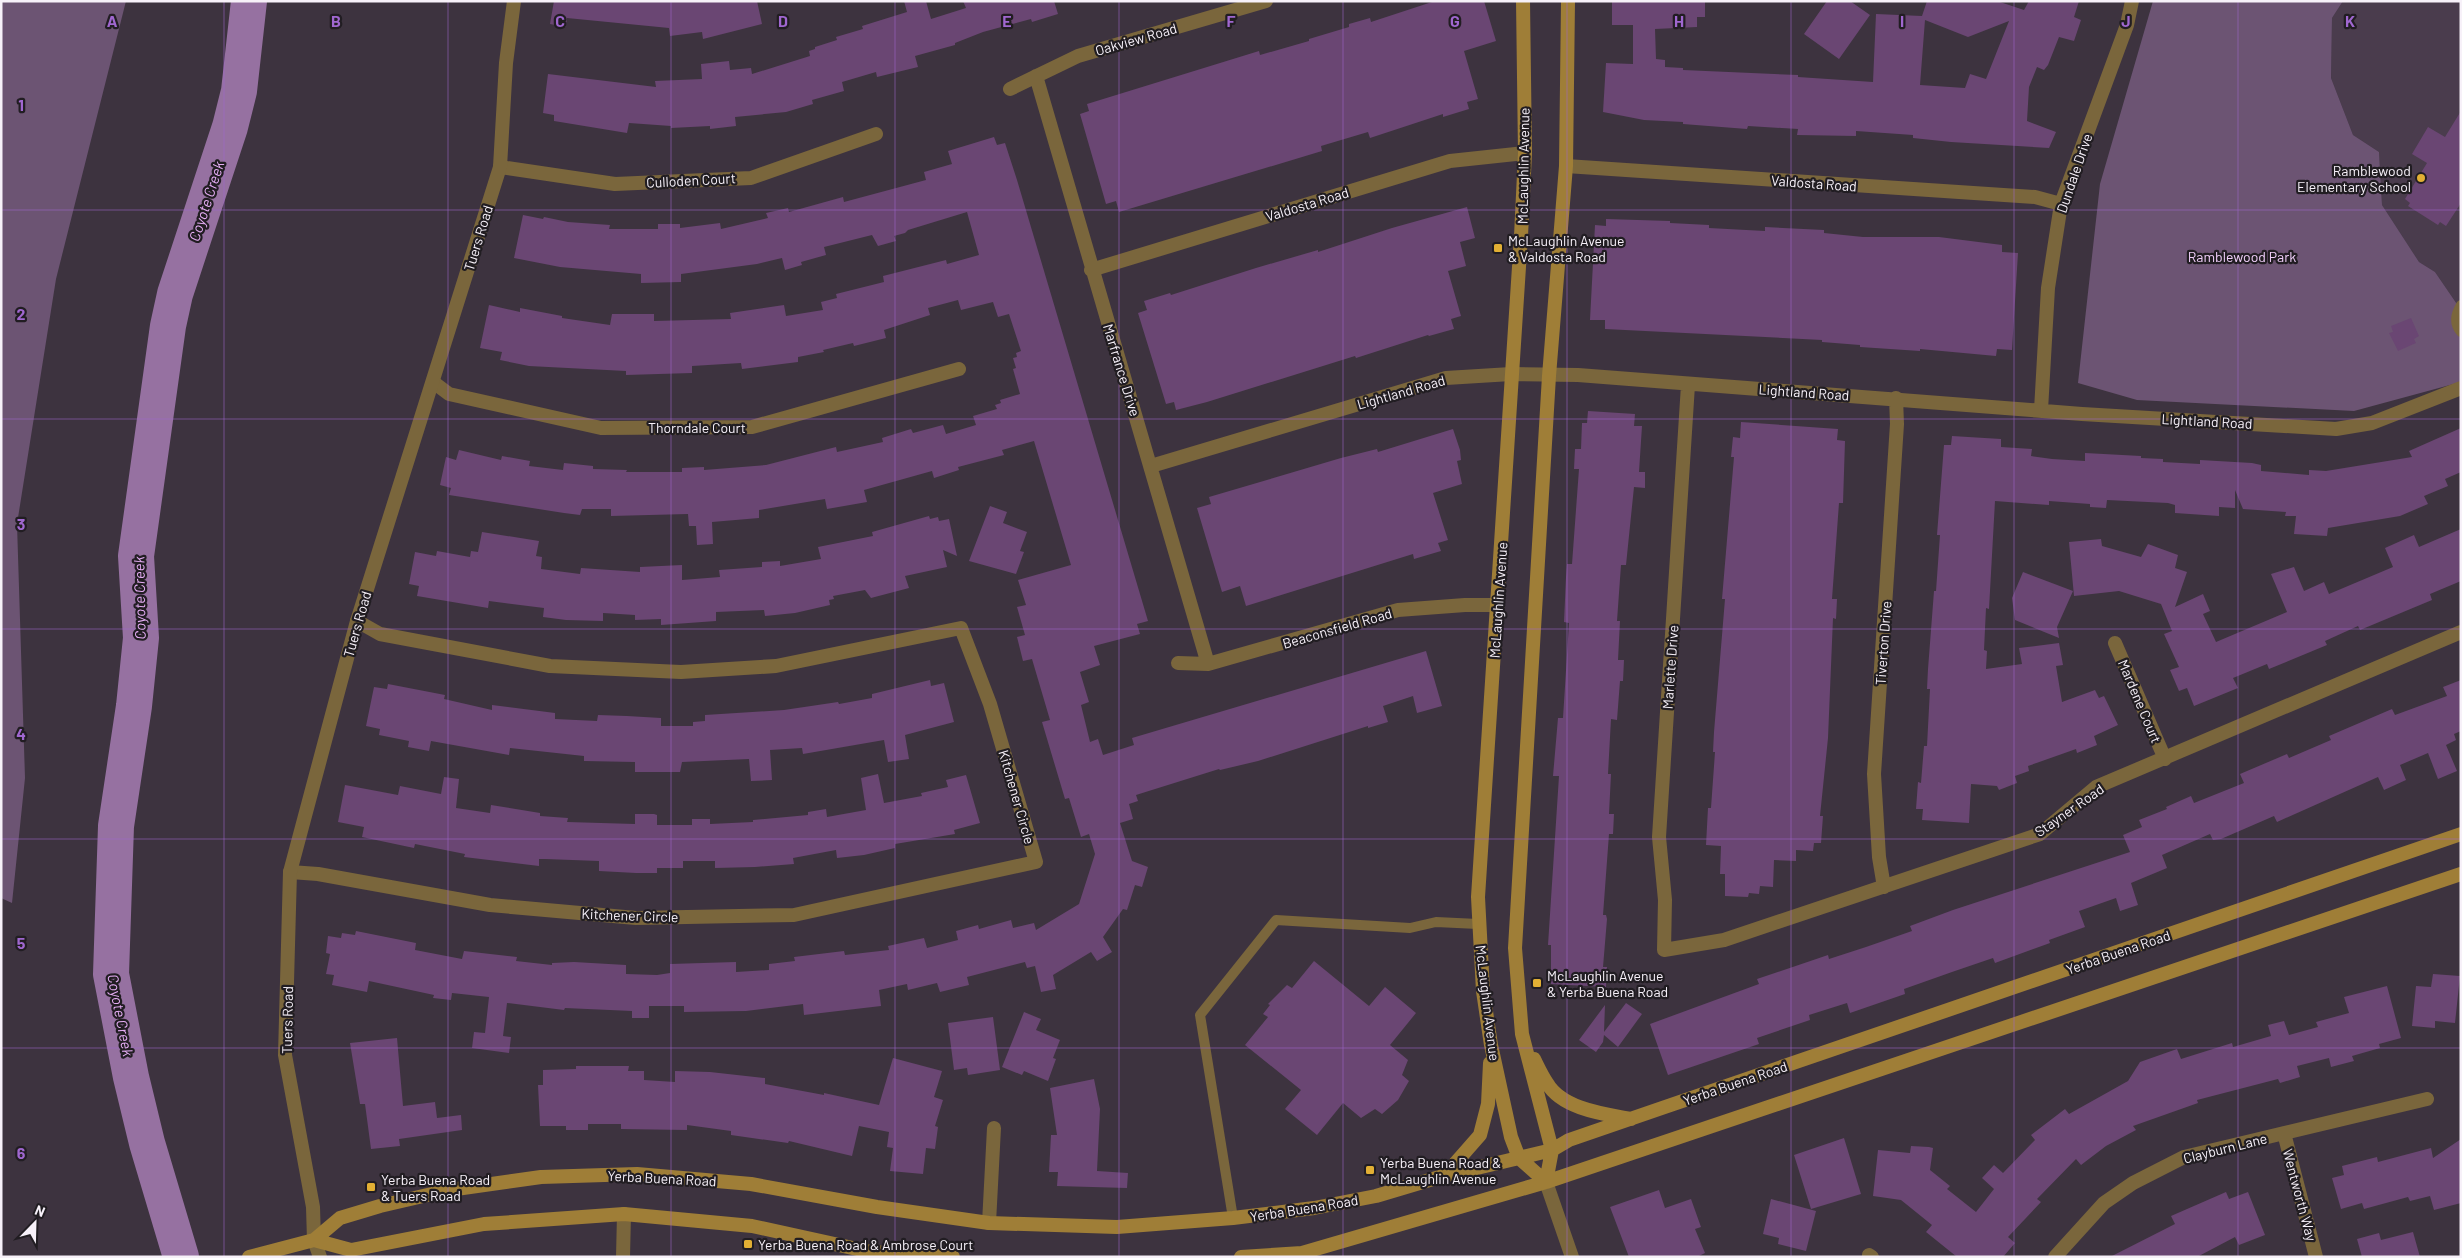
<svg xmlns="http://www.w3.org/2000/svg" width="2462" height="1258" font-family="Barlow,sans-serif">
<rect width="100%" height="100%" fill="#3d333f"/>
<path fill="#4a3c4d" d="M2343 1H2461V310L2435 272 2419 262 2382 205 2379 152 2353 135 2331 78 2332 18Z"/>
<path fill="#6c5473" d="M1 1H126L56 279 17 524 25 778 12 903 1 898Z
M2153 1H2343L2332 18 2331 78 2353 135 2379 152 2382 205 2419 262 2435 272 2461 310V382L2354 411 2137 400 2078 383 2100 184Z"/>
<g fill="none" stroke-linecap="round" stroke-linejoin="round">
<path stroke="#9671a1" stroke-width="36" d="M181 1257 147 1143 131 1077 111 974 116 826 134 706 141 638 136 556 168 326 175 294 230 127 239 91 249 1"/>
</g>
<path fill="#6a4673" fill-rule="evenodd" d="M554 1H757L762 24 703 39 702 32 670 36 669 28 567 18 566 27 550 24Z
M904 1H926L931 19 966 8 963 1H1054L1058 14 1032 22 1031 19 983 32 955 43V45L915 56 918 67 877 77 876 72 842 82 844 91 812 100 813 104 786 112 735 117 736 126 710 129V126L671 128V126L629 123 627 133 554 121V115L543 113 548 74 656 87 655 81 702 79 701 64 729 61 730 70 751 68 752 74 810 56 809 51 815 49V47L837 40 836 37 863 29 862 26 907 12Z
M1435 1H1484L1496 41 1464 51 1478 99 1467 102 1469 109 1443 117V114L1370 138 1368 132 1321 146 1322 151 1119 212 1116 201 1106 204 1080 114 1089 111 1087 104 1259 51 1260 55 1309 41V39L1349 27V24L1370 18 1371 22Z
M1612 1H1705V17H1697V27L1655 29 1656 59 1665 60V67L1683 68V70L1798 75V77L1873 82 1876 14 1922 16 1927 1H1997L2024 10 2029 1H2079L2074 17 2081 20 2074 41 2059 37 2048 65 2044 70 2037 67 2029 87 2027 121 2056 132 2049 148 1951 142 1913 138V135L1856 131V136L1797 135 1798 129 1748 126 1747 129 1683 124V122L1644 120 1603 112 1606 63 1633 64V25H1612ZM1925 20 1968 37 2009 21 1986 79 1970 74 1965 88 1920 85Z
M1827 1H1850L1870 15 1839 59 1804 34Z
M2461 111V203L2446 226 2440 222 2438 225 2408 206 2410 203 2405 199 2427 163 2412 154 2428 127 2445 137Z
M994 137 997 145 1005 143 1017 180 1148 621 1137 624 1140 634 1094 646 1100 665 1080 672 1089 702 1081 705 1090 742 1098 739 1103 755 1134 745 1132 738 1426 651 1442 706 1417 713 1413 696 1383 706 1388 722 1368 728V726L1258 761 1220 770 1219 769 1136 795 1138 801 1129 804 1133 819 1120 823 1132 861 1148 867 1142 887 1135 885 1127 910 1123 909 1103 937 1112 952 1097 961 1091 952 1053 975 1056 989 1041 992 1035 966 1027 968 1025 962 967 977 969 985 940 992 937 983 908 990 907 984 879 990 881 1006 804 1015 803 1004 746 1011 684 1012V1006H649V1018H632V1011L565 1008 564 1010 507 1003 503 1036 511 1037 509 1053 472 1048 474 1032 485 1033 489 997 452 993 451 1000 433 998 434 995 369 981 367 992 332 985 334 975 326 974 330 954 326 953 328 936 341 938 342 933 355 935 356 931 416 943 415 950 462 959 464 951 517 957 516 961 552 965V963L574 962 626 965V974L657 975 670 973V964L736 962V972L769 970V964L795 961 794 957 844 951 845 955 889 950 888 946 924 938 927 948 958 940 956 931 978 925 979 929 1011 920 1013 928 1034 923 1036 930 1079 904 1095 854 1089 834 1081 837 1069 798 1065 799 1042 722 1050 720 1032 659 1023 661 1017 637 1025 635 1017 607 1026 605 1018 580 1071 565 1034 441 1002 450 1004 455 958 467 959 470 934 478 932 471 864 490 867 502 827 509 825 499 759 510V518L712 522 713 544 697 545 696 526H689L688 514 611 516V509H582L580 515 564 513 449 495 451 488 440 485 446 457 456 460 459 450 501 460 502 456 530 461 529 466 563 470 564 463 593 466V469L627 470 626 472H682V468L704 467V470L766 465 836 447 837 452 883 442 882 438 911 429 913 433 943 425 946 434 976 425 973 416 997 409 995 405 1001 403 1000 400 1020 394 1013 369 1016 368 1013 358 1017 357 1016 353 1021 351 1009 314 998 317 993 302 961 310 958 300 928 308 930 315 884 330 886 338 854 346 853 343 823 350 824 352 798 357V362L742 369 741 363 692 366V373L626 375V371L529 366 500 360 502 352 480 348 489 305 520 312V308L562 316V318L610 325 612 314H654V321L731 319 730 313 784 305 786 316 823 310 821 302 837 298 836 294 884 282 883 276 946 260 947 264 979 255 967 212 908 230 905 233 894 236 896 241 878 246 872 235 824 247 826 255 801 262 802 265 785 270 782 258 757 264 681 274V282L641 283V274L560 267 514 258 523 215 543 219 544 217 568 222 610 225 609 229H658V224H680V228L720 223 721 229 768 218 766 213 788 208 789 212 843 197 844 202 926 180 924 172 952 164 948 151Z
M1467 207 1475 238 1460 242 1466 266 1448 271 1461 316 1451 319 1454 329 1429 336 1428 335 1356 358 1355 356 1207 402 1176 410 1174 402 1166 404 1138 313 1147 310 1144 301 1170 293 1171 295 1256 268 1318 250V252L1392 228Z
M1606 219 1670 221V223L1709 225V228L1765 231V227L1824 230V233L1863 237H1939L2002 245V252L2018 253 2012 350 1997 349 1996 356 1920 349V351L1860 347V345L1822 342V340L1605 329V320H1590L1595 225 1606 226Z
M2411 318 2419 336 2414 339 2416 343 2398 351 2389 333 2393 332 2391 326Z
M1588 411 1635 414 1634 426H1642L1639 472H1645V488L1634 487 1626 565H1621L1617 621H1620L1618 660H1624L1623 681H1620L1617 720 1611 719 1608 774H1611L1609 814H1614L1613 834H1609L1603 915H1606L1607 919 1603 967H1607L1606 987 1551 984V945H1548L1559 776H1553L1558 718H1563L1569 623 1564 622 1566 577 1567 564H1572L1579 469H1574L1575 449H1581L1582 423H1587Z
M1741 422 1838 429 1837 440 1845 441 1843 503H1839L1832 599H1837L1836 619 1833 618 1828 738 1820 816H1823L1821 843H1814L1813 851 1796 850V861L1774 860 1773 887 1760 886 1759 894 1749 893 1748 897 1725 896V874H1720L1721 846 1706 845 1708 808H1711L1715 752H1713L1714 732 1725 599H1722L1734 457H1731L1733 437 1740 438Z
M2461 428V472L2445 479 2448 486 2424 496 2428 504 2400 516 2328 528 2327 536 2294 534 2296 516H2285L2286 512 2243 509 2235 490V508L2219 507V516L2175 513V505L2168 503 2107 500 2106 508 2090 507V504L2049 501V505L1995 501 1989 609 1986 608 1984 650 1987 651 1986 669 2022 664 2019 648 2059 643 2063 665 2056 666 2062 702 2095 690 2099 698 2104 696 2118 725 2094 736 2097 745 2077 753 2076 749 2028 766 2029 771 2015 776 2017 783 1999 790 1997 786 1971 784 1969 823 1922 820 1923 809H1916L1918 782 1921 783 1924 746H1927L1930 689H1927L1928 669 1934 591H1936L1940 535H1937L1944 445H1951L1952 436 2001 439V447L2032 449 2031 456 2052 459 2085 461V453L2141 456V458L2163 459V462L2200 464V460L2252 463 2261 465V471L2309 475V470L2326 471 2412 457 2409 451Z
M1453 429 1460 450 1461 460 1457 461 1462 484 1433 493 1448 540 1438 543 1441 551 1414 559 1413 554 1246 606 1240 586 1222 592 1197 508 1211 504 1209 497 1341 458 1377 449 1378 452Z
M990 506 1007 512 1003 523 1027 532 1020 551 1024 552 1016 574 969 561Z
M929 516 930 519 938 517 939 521 949 519 957 556 943 550 947 567 905 576 909 588 871 598 865 590 833 596 834 599 829 600 830 605 795 613 765 616 764 610 716 612V621L661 625V619L635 620V615L603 613V621L566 620 543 617 544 608 489 601 488 608 417 596 419 586 409 584 415 552 436 556 437 551 470 557 471 551 478 552 482 532 539 541 536 556 542 557 541 569 580 574 581 568 640 572V567L682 565V580L720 577 719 570 762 567V562L780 561V566L821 559 818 547 873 536 872 532Z
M2461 529V581L2430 594 2432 600 2360 630 2358 626 2325 641 2327 645 2269 669 2267 664 2233 678 2238 688 2194 706 2187 688 2179 691 2170 670 2179 667 2164 634 2172 631 2161 604 2119 591 2074 596 2069 542 2101 539 2102 546 2141 557 2148 544 2178 555 2175 568 2187 572 2175 607 2203 594 2210 611 2203 614 2216 642 2287 612 2271 574 2294 567 2304 591 2324 582 2329 594 2393 567 2385 548 2414 535 2419 547Z
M2023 572 2073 591 2057 627 2059 638 2015 620 2012 598Z
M930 680 931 686 944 683 954 722 905 735 909 759 888 762 884 740 803 754 802 748 770 750 772 780 751 781 749 759 682 762 680 772H635V762L584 761V756L510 748 509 755 431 741 429 751 408 747 409 741 379 735 380 729 366 726 374 687 387 689 388 684 445 695 444 699 492 710V705L555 713V719L597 721 598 715 627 716 661 718V726H693V722L705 721V715L784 710 838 702 839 704 872 698V694Z
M2461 680V731L2454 734 2456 740 2446 745 2457 771 2438 779 2428 753 2400 765 2406 780 2384 790 2378 777 2277 822 2274 816 2221 839 2213 840 2210 834 2162 855 2167 868 2131 883 2138 905 2120 911 2116 898 2079 911 2085 927 2049 940 2050 943 1995 963 1993 958 1952 972 1904 989 1905 994 1850 1013 1847 1003 1809 1015 1810 1020 1757 1038 1759 1044 1668 1075 1650 1024 1759 984 1757 979 1828 955 1829 959 1866 947 1912 931 1910 926 1953 910 2130 852 2123 835 2142 827 2139 820 2167 809 2166 807 2191 796 2194 803 2244 783 2240 774 2287 754 2289 758 2331 740 2329 736 2392 709 2395 715 2447 696 2443 687Z
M878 774 884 803 922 796 921 793 948 787 946 780 966 775 980 823 954 830 955 834 895 844V848L864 855 837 858 836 850 793 858 794 864 755 867 715 868V861H683V868H657V873H636L599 871V861L545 859H539V866L464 857 465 854 415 844 414 848 362 837 364 827 338 822 345 785 398 795 400 786 441 794 444 777 459 779 456 808 490 813 491 805 540 813V816L568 818 567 822 635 824V814H654L657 815V825H692V819H710V824L753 822V820L808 815V812L826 809 827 817 866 810 861 778Z
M1314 961 1369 1006 1385 987 1416 1013 1390 1045 1408 1060 1402 1075 1409 1081 1398 1100 1382 1114 1375 1109 1361 1118 1343 1103 1317 1135 1285 1109 1301 1090 1245 1045 1268 1017 1263 1014 1270 1005 1268 1004 1287 985 1292 988Z
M2433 974 2460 976 2455 1023 2435 1021V1028L2412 1026 2416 986 2431 987Z
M2387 986 2401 1038 2379 1044 2380 1048 2352 1056 2354 1061 2331 1067 2329 1058 2297 1066 2300 1077 2280 1083 2278 1079 2197 1100 2198 1103 2133 1126 2136 1130 2106 1146 2081 1165 2076 1159 2037 1199 2041 1202 2008 1237 2015 1243 2003 1257H1957L1926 1232 1932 1225 1901 1200 1873 1196 1878 1150 1910 1153 1911 1146 1929 1147 1933 1148 1930 1170 1950 1186 1947 1189 1976 1212 1994 1189 1982 1178 1994 1165 2003 1173 2035 1140 2031 1135 2065 1109 2069 1114 2128 1081 2140 1062 2177 1049 2181 1059 2232 1043 2233 1047 2271 1036 2268 1025 2284 1021 2289 1035 2318 1027 2316 1022 2349 1013 2344 997Z
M1626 1003 1642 1014 1618 1047 1604 1035 1603 1042 1596 1052 1579 1040 1605 1005 1604 1032Z
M1024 1012 1041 1019 1036 1030 1060 1040 1053 1058 1056 1059 1048 1081 1024 1071 1022 1075 1002 1067Z
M993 1017 1000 1070 968 1075 967 1068 954 1070 948 1023Z
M397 1038 403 1106 435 1102 437 1118 461 1115 462 1130 399 1139 400 1146 371 1149 365 1104H360L350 1043Z
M893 1058 942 1071 934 1097 943 1100 935 1126 938 1127 935 1149 926 1148 923 1174 890 1171 893 1148 887 1147 889 1132 859 1126 852 1156 789 1141 788 1143 731 1135V1131L687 1125V1130L621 1129V1124H588V1130H566V1126H540L538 1085H543V1070L576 1069V1066H629L628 1071H644V1080L675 1082V1071L710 1072 765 1078V1084L824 1095V1093L879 1105Z
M1094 1079 1100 1109 1097 1171 1128 1173 1127 1188 1057 1186 1058 1172H1049L1051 1135H1057L1050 1088Z
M1844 1138 1861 1194 1811 1209 1794 1155Z
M2461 1139V1203L2434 1210 2430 1196 2410 1201 2408 1197 2364 1209 2362 1203 2341 1209 2332 1178 2344 1175 2342 1166 2377 1157 2378 1162 2431 1148 2433 1158Z
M1659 1190 1665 1208 1691 1199 1701 1227 1695 1229 1705 1253 1697 1257H1629L1610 1207Z
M2226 1192 2229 1199 2248 1192 2265 1235 2239 1245 2235 1237 2197 1257H2110L2175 1224 2171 1216Z
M1771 1199 1816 1211 1806 1251 1778 1244 1779 1238 1763 1234Z
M2413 1232 2420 1257H2362L2357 1239 2379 1233 2381 1240Z"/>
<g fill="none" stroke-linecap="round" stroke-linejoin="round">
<path stroke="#7a663c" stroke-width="10" d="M2461 305C2455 315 2454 324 2461 332
M1233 1218 1200 1015 1276 920 1410 928 1436 922 1478 924"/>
<path stroke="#7a663c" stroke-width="14" d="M1036 76 1208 664
M1010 89 1078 56 1266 1
M1566 166 2035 197 2061 204
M500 167 615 184 751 178 876 134
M1091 270 1450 161 1525 153
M433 382 449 394 601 428 752 427 959 369
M1688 385 1659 837 1665 900 1664 950 1724 940 2040 834 2096 787 2461 632
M2041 410 2048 288 2061 204 2127 25 2132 1
M1151 466 1446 378 1511 374 1578 375 2082 414 2336 429 2372 423 2461 388
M2115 643 2165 759
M1178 663 1208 664 1398 610 1465 605H1498
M290 872 318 874 490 905 636 918 794 915 1036 862 990 704 961 628 776 666 681 672 550 666 380 634 357 621
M1884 887 1879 857 1874 774 1897 424 1896 398
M2284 1133 2316 1257
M1546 1182 1572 1257
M989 1223 994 1128
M314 1240 320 1257
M1869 1255 1872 1257
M623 1257 624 1214
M2055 1257 2104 1203 2133 1183 2184 1157 2427 1099"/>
<path stroke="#7a663c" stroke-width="14" d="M314 1240 313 1207 285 1055 290 872 357 621 500 167 506 63 514 1"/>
<path stroke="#9f7e37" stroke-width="14" d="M1523 1 1525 153 1521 236 1478 897 1483 991 1491 1045 1511 1137 1519 1158 1546 1182
M1534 1059C1538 1067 1542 1076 1547 1083 1562 1109 1604 1114 1631 1119
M1444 1176 1480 1135 1488 1104 1490 1063
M1546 1182 1552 1150 1522 1034 1515 948 1549 376 1566 166 1568 1
M314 1240 351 1250 484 1224 624 1214 752 1226 871 1252 953 1257
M249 1257 314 1240 340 1218 380 1206 449 1190 541 1177 637 1174 751 1184 877 1207 989 1223 1117 1227 1233 1218 1314 1208 1376 1196 1443 1176 1552 1150 1569 1140 1662 1108 2461 834
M1241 1257 1302 1253 1546 1182 2461 874"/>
</g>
<path fill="none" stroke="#a067d0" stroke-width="1" stroke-opacity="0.55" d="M224 1V1257M448 1V1257M671 1V1257M895 1V1257M1119 1V1257M1343 1V1257M1567 1V1257M1791 1V1257M2014 1V1257M2238 1V1257M1 210H2461M1 419H2461M1 629H2461M1 839H2461M1 1048H2461"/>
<g fill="#e2af34" stroke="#211d22" stroke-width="2">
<circle cx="2421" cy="178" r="5"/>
<rect x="1493" y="243" width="10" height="10" rx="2.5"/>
<rect x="1532" y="978" width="10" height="10" rx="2.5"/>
<rect x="1365" y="1165" width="10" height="10" rx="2.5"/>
<rect x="366" y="1182" width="10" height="10" rx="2.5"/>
<rect x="743" y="1239" width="10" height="10" rx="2.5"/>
</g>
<g text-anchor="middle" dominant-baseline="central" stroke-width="4.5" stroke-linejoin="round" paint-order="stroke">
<g font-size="14" fill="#f7f1f9" stroke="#211d22">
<text transform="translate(1136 39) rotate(-16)">Oakview Road</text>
<text transform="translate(1523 166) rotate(-89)">McLaughlin Avenue</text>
<text transform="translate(2074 173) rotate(-71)">Dundale Drive</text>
<text transform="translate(691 180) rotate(-3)">Culloden Court</text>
<text transform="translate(1814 183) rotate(4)">Valdosta Road</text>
<text transform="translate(1307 204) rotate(-17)">Valdosta Road</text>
<text transform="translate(478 238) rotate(-73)">Tuers Road</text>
<text transform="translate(1122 370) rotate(73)">Marfrance Drive</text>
<text transform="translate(1401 392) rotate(-16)">Lightland Road</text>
<text transform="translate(1804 392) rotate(4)">Lightland Road</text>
<text transform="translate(2207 421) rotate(3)">Lightland Road</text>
<text x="697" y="427">Thorndale Court</text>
<text transform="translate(1498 600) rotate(-86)">McLaughlin Avenue</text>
<text transform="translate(357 624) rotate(-74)">Tuers Road</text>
<text transform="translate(1337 628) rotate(-16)">Beaconsfield Road</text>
<text transform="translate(1883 643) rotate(-86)">Tiverton Drive</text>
<text transform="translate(1670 667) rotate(-86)">Marlette Drive</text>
<text transform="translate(2140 701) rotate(67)">Mardene Court</text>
<text transform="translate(1017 797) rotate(74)">Kitchener Circle</text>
<text transform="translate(2069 810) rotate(-35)">Stayner Road</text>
<text transform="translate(630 915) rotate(2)">Kitchener Circle</text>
<text transform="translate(2118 952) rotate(-19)">Yerba Buena Road</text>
<text transform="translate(1488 1003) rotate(83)">McLaughlin Avenue</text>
<text transform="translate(287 1020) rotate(-89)">Tuers Road</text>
<text transform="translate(1735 1083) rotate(-19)">Yerba Buena Road</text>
<text transform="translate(2225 1148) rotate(-14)">Clayburn Lane</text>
<text transform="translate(662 1178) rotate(3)">Yerba Buena Road</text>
<text transform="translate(2300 1195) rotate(75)">Wentworth Way</text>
<text transform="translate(1304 1208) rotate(-9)">Yerba Buena Road</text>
</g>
<g font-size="14" fill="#f7f1f9" stroke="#211d22" text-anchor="start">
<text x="2411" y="170" text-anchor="end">Ramblewood<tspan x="2411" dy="16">Elementary School</tspan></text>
<text x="1508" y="240">McLaughlin Avenue<tspan x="1508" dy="16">&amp; Valdosta Road</tspan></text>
<text x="1547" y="975">McLaughlin Avenue<tspan x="1547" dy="16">&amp; Yerba Buena Road</tspan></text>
<text x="1380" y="1162">Yerba Buena Road &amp;<tspan x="1380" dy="16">McLaughlin Avenue</tspan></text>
<text x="381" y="1179">Yerba Buena Road<tspan x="381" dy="16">&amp; Tuers Road</tspan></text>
<text x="758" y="1244">Yerba Buena Road &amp; Ambrose Court</text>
</g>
<g font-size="14" fill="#f1cffa" stroke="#211d22">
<text x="2242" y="256">Ramblewood Park</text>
</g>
<g font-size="15" font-style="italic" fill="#e5adf4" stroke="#211d22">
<text transform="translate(206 201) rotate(-72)">Coyote Creek</text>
<text transform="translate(139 598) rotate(-91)">Coyote Creek</text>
<text transform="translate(121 1015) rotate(79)">Coyote Creek</text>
</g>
</g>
<g font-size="16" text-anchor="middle" font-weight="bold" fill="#a067d0" stroke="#211d22" stroke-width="4.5" stroke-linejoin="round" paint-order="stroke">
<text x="112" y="27">A</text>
<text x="336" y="27">B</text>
<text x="560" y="27">C</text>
<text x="783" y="27">D</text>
<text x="1007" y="27">E</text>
<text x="1231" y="27">F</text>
<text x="1455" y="27">G</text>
<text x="1679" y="27">H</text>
<text x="1902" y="27">I</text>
<text x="2126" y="27">J</text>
<text x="2350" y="27">K</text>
<text x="21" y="111">1</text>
<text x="21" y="320">2</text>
<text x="21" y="530">3</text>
<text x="21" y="740">4</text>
<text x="21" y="949">5</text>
<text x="21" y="1159">6</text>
</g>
<rect width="2462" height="1258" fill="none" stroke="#f7f1f9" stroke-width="5"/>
<g transform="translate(35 1223) rotate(23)" stroke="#211d22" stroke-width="4" paint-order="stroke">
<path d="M0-4L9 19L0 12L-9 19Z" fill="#f7f1f9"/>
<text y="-8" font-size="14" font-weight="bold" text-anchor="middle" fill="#f7f1f9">N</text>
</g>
</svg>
